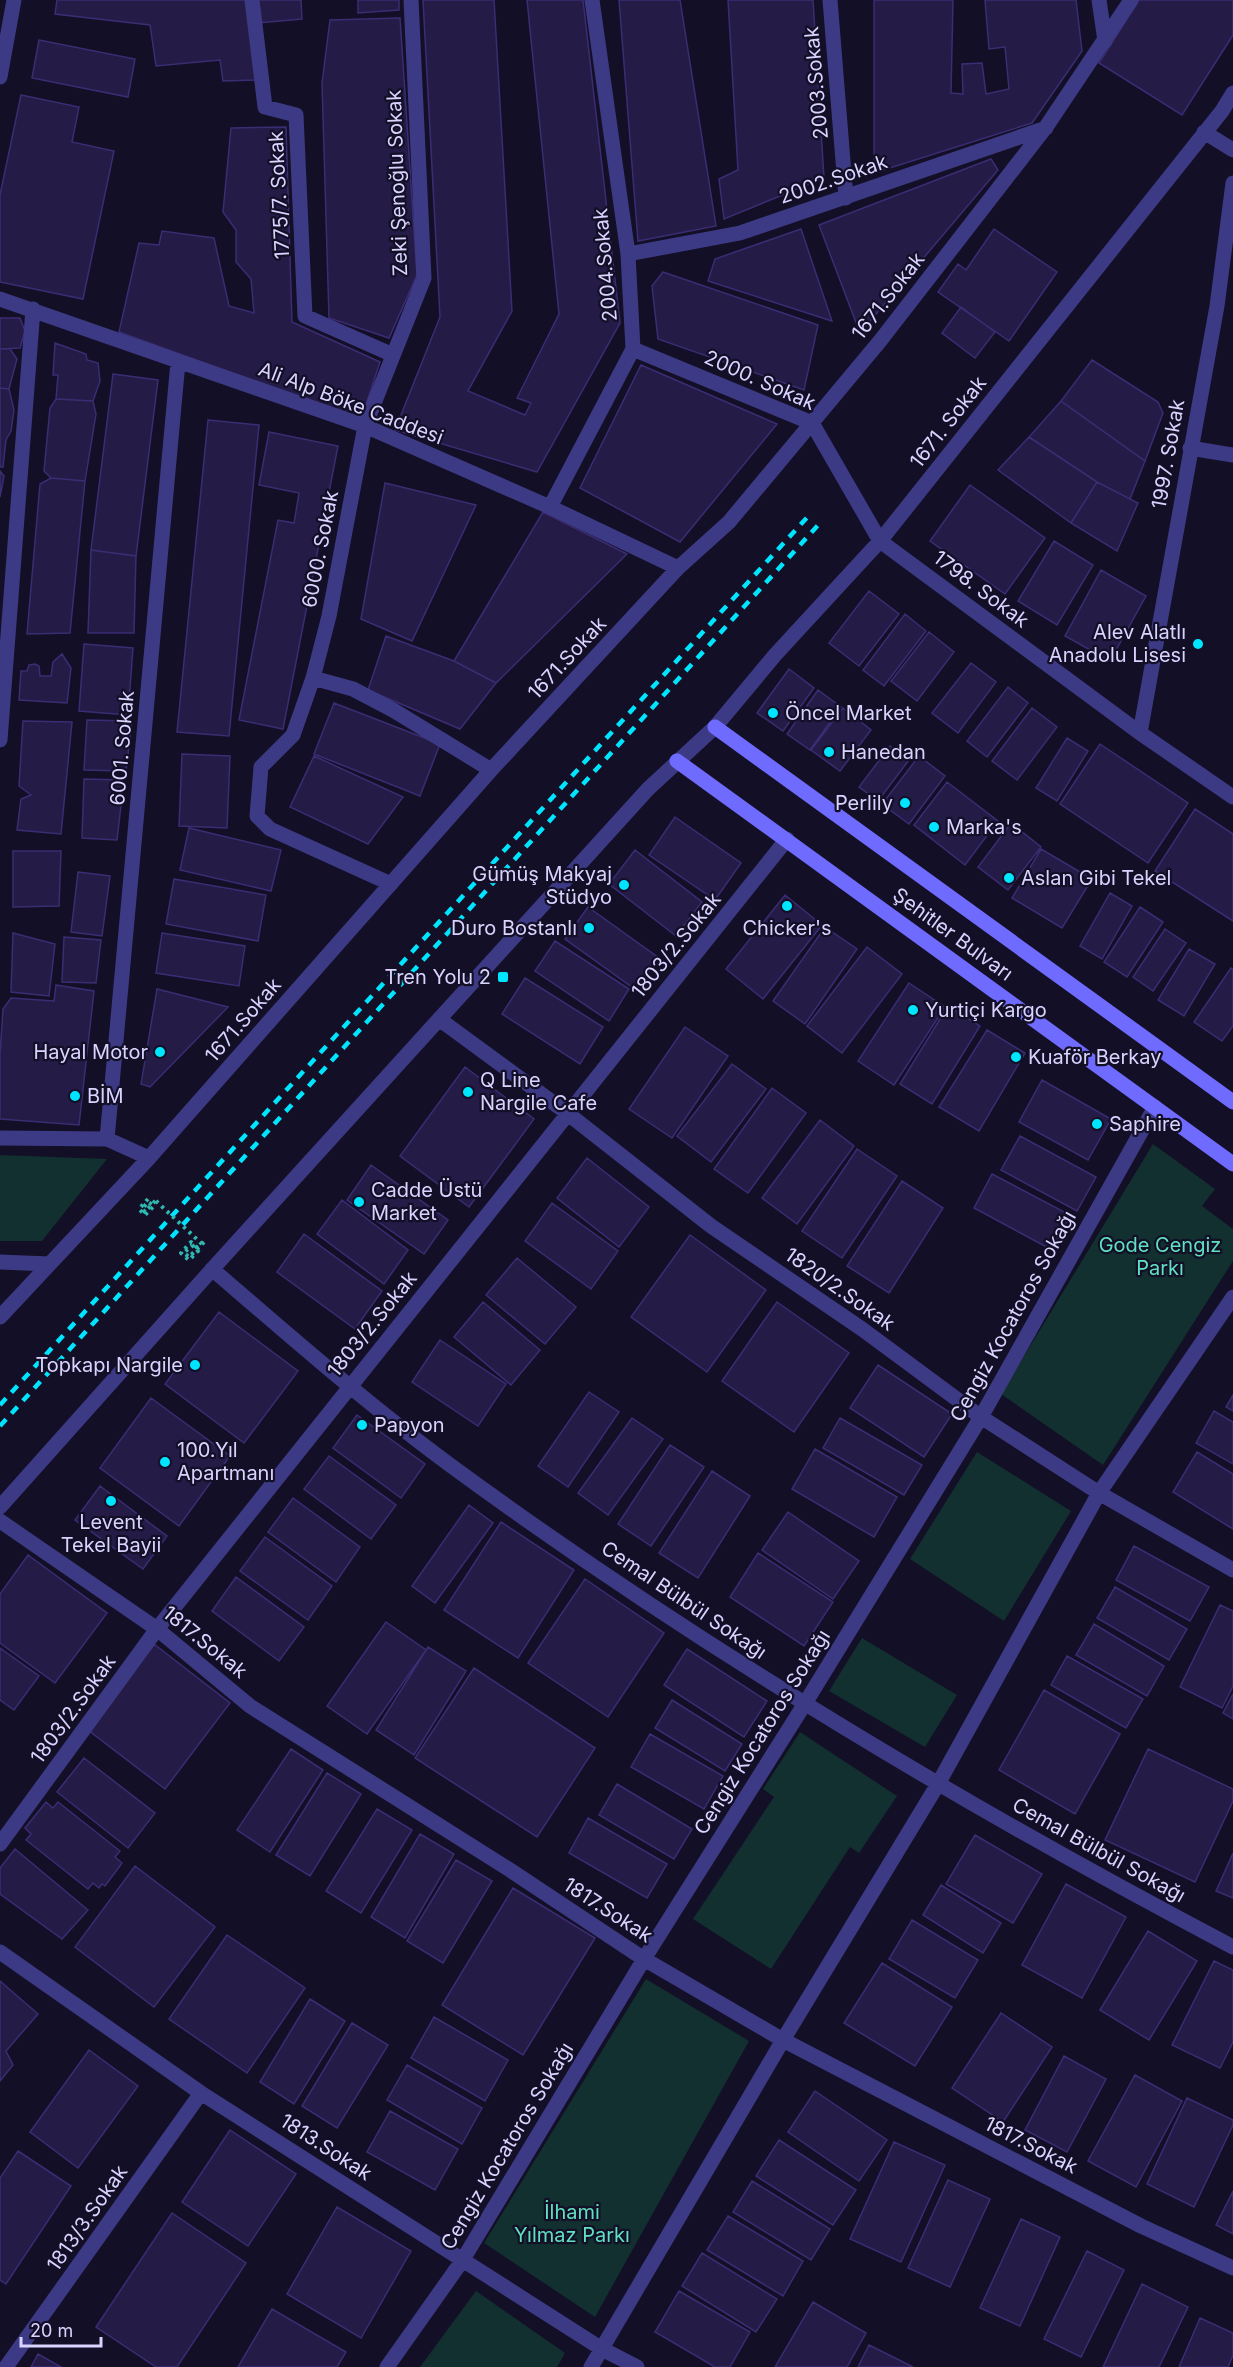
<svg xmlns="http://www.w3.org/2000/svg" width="1233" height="2367" font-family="Inter,sans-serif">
<rect width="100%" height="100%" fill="#130f26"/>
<path fill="#12302f" d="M1153 1144 1215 1189 1202 1206 1233 1229V1261L1103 1465 1001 1394Z
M0 1155 107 1159 42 1241H0Z
M977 1452 1071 1511 1004 1621 910 1559Z
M862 1638 957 1695 925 1747 829 1691Z
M800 1732 897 1796 859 1853 850 1847 771 1969 693 1919 774 1797 763 1789Z
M646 1979 749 2041 595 2317 484 2243Z
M476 2291 565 2353 557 2367H420Z"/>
<path fill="#241b47" stroke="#3b2d73" stroke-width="1.5" d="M57 0H248L256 80 223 81 220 60 156 66 150 25 55 14Z
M257 0H301L302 19 258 23Z
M358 0H399V10L358 13Z
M423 0H494L512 311 468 391 525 415 531 403 517 398 559 314 527 0H583L620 323 537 472 395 430 440 317Z
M619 0H680L716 226 638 241Z
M728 0H813L824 178 724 219 719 179 738 170Z
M874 0H953L951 93 963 94 962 64 982 63 986 94 1009 89 1005 47 989 49 985 0H1076L1082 51 1032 123 874 173Z
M1139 0H1233V35L1182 115 1099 63Z
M400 18 417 275 389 338 329 318 322 83 330 20Z
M39 40 135 59 128 97 32 78Z
M21 95 79 107 72 142 114 151 83 299 0 282V195Z
M286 127 292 322 380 362 361 420 119 332 139 243 159 245 162 231 214 238 229 306 254 313 251 279 236 262V230L223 212 231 128Z
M991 159 998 170 860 333 819 225Z
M801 229 832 321 708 281 715 259Z
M994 229 1057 272 1009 341 938 292 958 264 966 270Z
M663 272 818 325 804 390 658 339 652 286Z
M961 307 995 332 975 358 942 333Z
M0 318H20L25 331 20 348 0 349Z
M55 343 86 354 87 360 98 363 100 381 93 401 56 399 58 375H53Z
M0 349H10L17 359 9 389 0 388Z
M1092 360 1158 402 1163 413 1145 461 1061 401Z
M641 365 777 424 680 542 580 488Z
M113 374 158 380 136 556 91 550Z
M0 388 9 389 14 410 11 431 6 440 3 467H0Z
M56 399 93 401 96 414 85 481 51 478 44 471 50 408Z
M1061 401 1145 461 1130 499 1097 482 1029 437Z
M208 420 259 425 229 736 177 732Z
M269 432 338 446 283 729 239 720 278 520 294 523 299 493 259 485Z
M1029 437 1097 482 1071 523 998 470Z
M0 471 4 476 0 497Z
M51 478 85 481 70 633 27 634 40 484Z
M1097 482 1138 503 1117 551 1071 523Z
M385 483 476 505 412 641 361 619Z
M970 485 1045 538 1005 594 930 541Z
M543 512 627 554 496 683 454 661Z
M1054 541 1093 565 1057 625 1018 601Z
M91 550 136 556 134 633H88Z
M1101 570 1146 596 1110 661 1065 636Z
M869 591 899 614 859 666 829 643Z
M905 614 926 631 884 686 863 670Z
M929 632 954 652 917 701 891 681Z
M386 636 454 661 496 683 460 729 368 690Z
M84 644 133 648 128 715 79 711Z
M62 654 71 668 67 703 19 700 21 671H27L29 665 35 664 39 666 40 676H51L53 662Z
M971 663 996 682 958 733 932 713Z
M789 669 814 688 783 731 757 713Z
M1008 687 1028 703 987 757 967 741Z
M818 690 841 707 810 750 787 734Z
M334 703 440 744 420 796 314 754Z
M843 708 871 730 840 771 811 750Z
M1032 708 1057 727 1017 780 992 761Z
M87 720 132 721 126 771 84 770Z
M23 721 72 722 61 834 17 830 21 799 31 795 19 786Z
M1067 738 1088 751 1057 801 1036 788Z
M1100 744 1188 803 1148 863 1060 804Z
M890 746 909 760 878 801 859 787Z
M182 754 230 756 227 828 179 826Z
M314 756 403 797 368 844 290 807Z
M919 756 945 776 909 824 882 804Z
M84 779 124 780 117 840 82 838Z
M947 782 998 821 965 865 914 825Z
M1195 809 1233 834V921L1155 871Z
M675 817 741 863 715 900 649 855Z
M1011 823 1041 847 1008 890 978 867Z
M189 828 281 850 271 891 180 870Z
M1041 849 1092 879 1062 928 1012 898Z
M635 850 702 902 676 936 609 884Z
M13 851H61L59 906 13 907Z
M78 872 110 876 102 936 71 932Z
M174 879 266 895 258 941 166 924Z
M1110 893 1132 906 1102 959 1080 946Z
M785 895 822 925 763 999 726 969Z
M588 907 659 958 636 990 565 939Z
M1140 907 1163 922 1127 977 1104 962Z
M825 927 857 949 805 1024 773 1001Z
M1165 929 1186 943 1153 991 1133 977Z
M13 933 55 944 49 996 11 992Z
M162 933 245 946 239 986 156 973Z
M64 937 101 940 96 983 62 982Z
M555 941 629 989 609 1021 535 971Z
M867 947 902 974 842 1053 807 1026Z
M1189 949 1215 964 1184 1016 1158 1000Z
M1231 968 1233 970V1026L1222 1041 1194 1022Z
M525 978 603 1027 580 1064 502 1014Z
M909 983 945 1007 894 1085 858 1061Z
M56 985 94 991 79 1125 0 1119V1054L3 1009 11 998 54 1001Z
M157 989 228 1007 150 1087 141 1084Z
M948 1006 980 1026 932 1104 900 1084Z
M685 1027 728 1056 672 1138 629 1109Z
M987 1030 1025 1053 979 1131 939 1107Z
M732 1064 766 1089 711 1162 677 1136Z
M465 1067 534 1119 469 1207 400 1156Z
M1042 1080 1111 1119 1088 1160 1019 1122Z
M772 1088 806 1113 748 1193 714 1169Z
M820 1120 854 1146 797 1224 762 1198Z
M1020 1136 1096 1177 1077 1211 1001 1170Z
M857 1149 897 1176 842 1258 802 1231Z
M587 1158 649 1207 619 1247 557 1198Z
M371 1165 448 1220 424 1254 347 1200Z
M992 1174 1070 1215 1052 1250 974 1208Z
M902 1181 943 1208 889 1293 847 1266Z
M342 1200 408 1250 384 1284 317 1234Z
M552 1203 618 1251 591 1289 525 1241Z
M304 1234 382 1291 355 1329 277 1272Z
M690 1235 766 1290 707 1372 631 1317Z
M517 1258 576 1307 545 1344 486 1295Z
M483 1302 540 1350 511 1385 454 1337Z
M777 1302 849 1353 794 1432 722 1381Z
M219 1312 298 1371 244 1443 165 1384Z
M440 1340 506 1384 478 1426 412 1382Z
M878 1365 952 1414 924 1457 850 1408Z
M589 1392 619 1412 568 1487 538 1466Z
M1233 1395V1411L1226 1407Z
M151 1398 230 1456 179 1526 100 1468Z
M1214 1411 1233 1422V1464L1196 1443Z
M357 1415 425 1464 401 1498 333 1448Z
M632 1418 663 1439 608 1515 578 1493Z
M840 1418 922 1465 904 1495 823 1448Z
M670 1445 704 1467 651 1546 618 1524Z
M815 1449 897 1497 874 1537 792 1489Z
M1197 1452 1233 1474V1529L1173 1492Z
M329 1456 396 1505 371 1539 304 1489Z
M712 1471 750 1496 698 1578 659 1553Z
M100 1486 167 1536 143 1569 75 1520Z
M293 1498 360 1547 336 1582 268 1532Z
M469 1505 493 1523 435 1603 412 1586Z
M788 1512 859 1561 833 1599 762 1550Z
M501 1522 574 1570 518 1658 444 1610Z
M265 1537 332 1586 308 1620 240 1571Z
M1134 1546 1209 1587 1190 1621 1116 1580Z
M758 1553 833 1602 804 1646 730 1597Z
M28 1555 107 1613 55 1683 0 1643V1594Z
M236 1577 304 1627 279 1661 212 1611Z
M585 1579 664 1633 608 1717 528 1663Z
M1115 1587 1187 1629 1169 1660 1097 1618Z
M1220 1605 1233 1611V1686L1222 1708 1180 1687Z
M386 1622 426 1650 367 1734 327 1706Z
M1094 1624 1164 1666 1147 1696 1076 1655Z
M154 1644 230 1703 165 1789 88 1730Z
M428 1647 466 1671 414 1755 376 1730Z
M0 1648 39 1676 14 1710 0 1700Z
M687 1649 767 1701 744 1737 664 1685Z
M1067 1656 1143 1699 1126 1728 1051 1685Z
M474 1668 595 1748 537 1837 415 1758Z
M1044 1690 1120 1734 1075 1814 999 1770Z
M1233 1694V1719L1223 1713Z
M672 1700 742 1744 725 1771 655 1728Z
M650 1734 723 1776 704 1809 631 1767Z
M291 1749 323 1770 270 1852 237 1830Z
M1148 1749 1233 1789V1801L1195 1882 1105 1840Z
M84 1758 155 1813 128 1848 57 1792Z
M327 1773 361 1794 310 1876 276 1855Z
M617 1784 692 1829 674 1859 599 1815Z
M46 1802 53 1808 58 1802 120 1851 115 1857 122 1863 105 1886 102 1884 99 1888 93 1883 88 1889 26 1840 31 1834 25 1828Z
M377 1809 412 1830 361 1913 326 1891Z
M588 1818 667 1864 647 1898 569 1853Z
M420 1834 454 1854 405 1938 371 1917Z
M975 1835 1042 1874 1013 1923 946 1884Z
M15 1849 88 1910 62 1939 0 1894V1868Z
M1233 1853V1898L1216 1891Z
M456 1860 492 1881 443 1963 407 1941Z
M135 1866 215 1927 154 2007 75 1947Z
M1066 1884 1126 1917 1082 1998 1022 1965Z
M941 1885 1001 1923 983 1953 923 1915Z
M513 1888 595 1938 523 2055 442 2005Z
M912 1920 978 1960 955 1998 889 1959Z
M1148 1931 1197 1961 1149 2040 1100 2010Z
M227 1935 305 1988 247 2073 169 2019Z
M1214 1961 1233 1970V2042L1220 2068 1172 2045Z
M882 1963 952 2007 915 2066 844 2023Z
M0 1981 38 2014 6 2051 13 2065 0 2081Z
M310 1999 345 2021 294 2104 260 2082Z
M1001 2013 1052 2047 1003 2122 952 2088Z
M434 2017 508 2060 485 2101 411 2058Z
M352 2023 388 2045 337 2128 302 2106Z
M89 2050 138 2086 78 2168 30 2132Z
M1064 2056 1106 2079 1067 2152 1025 2130Z
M407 2065 482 2108 462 2144 387 2100Z
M1135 2075 1182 2101 1136 2187 1088 2161Z
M815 2091 887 2140 859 2181 788 2132Z
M1187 2098 1233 2120V2125L1194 2207 1147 2184Z
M390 2111 458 2149 435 2190 367 2152Z
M230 2130 296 2174 248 2246 182 2202Z
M779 2140 856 2190 833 2225 756 2176Z
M894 2142 945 2165 901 2262 850 2239Z
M18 2151 71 2186 6 2284 0 2280V2178Z
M948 2180 990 2199 950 2287 908 2268Z
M752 2181 830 2229 811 2260 733 2212Z
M1233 2191V2234L1216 2225Z
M337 2207 411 2251 361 2338 287 2294Z
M172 2213 246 2263 177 2367H156L96 2327Z
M728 2216 803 2261 783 2296 707 2250Z
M1021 2219 1060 2237 1020 2326 980 2308Z
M1087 2251 1124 2270 1081 2357 1044 2339Z
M702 2253 777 2299 756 2332 682 2286Z
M1142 2284 1188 2307 1159 2367H1103Z
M679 2291 750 2332 730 2367H715L655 2332Z
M813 2302 866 2333 847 2367H775Z
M272 2309 346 2352 337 2367H238Z
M1200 2318 1233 2333V2355L1228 2367H1179Z
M869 2345 913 2367H858Z
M38 2354 61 2367H31Z"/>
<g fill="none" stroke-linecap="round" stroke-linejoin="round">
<path stroke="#2fb8b0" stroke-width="4" stroke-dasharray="3 4.5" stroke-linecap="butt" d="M148 1199 139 1209 145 1215 154 1206 148 1202 142 1209 145 1212 157 1199
M202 1244 204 1242
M192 1245 198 1251 189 1260 181 1253 191 1242 201 1251"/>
<path stroke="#3d3a85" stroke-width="15" d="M252 0 265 107 296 115 305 316 393 355
M411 0 424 278 365 426 329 616 313 678 353 689 393 710 491 770
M830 0 846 198
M1099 0 1105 41
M0 77 14 0
M1204 132 1233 150
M628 254 740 233 1046 128
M0 299 365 426 550 507 678 568
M633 349 812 423 880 541 1140 733 1233 797
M1190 448 1233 455
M550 507 633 349 628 254 592 0
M313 678 293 735 261 767 257 816 270 829 391 884
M1140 733 1217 306 1233 183
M0 740 33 309
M439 1019 567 1113 711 1226 862 1329 981 1417 1099 1493 1233 1570
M0 1138 107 1139 149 1158
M107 1139 178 362
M0 1262 49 1264
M212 1269C290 1336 367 1404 450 1465 698 1647 961 1804 1233 1947
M0 1317 149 1158 491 770 678 568 729 522 880 341 1046 127 1131 0
M0 1507 216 1265 648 789 715 727 775 655 880 541 1222 111 1233 93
M0 1521 157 1629 250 1706 510 1870 644 1959 783 2040 1141 2226 1233 2268
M0 1844 157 1629 787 839
M0 1952 201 2093 602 2349 637 2367
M6 2367 201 2093
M387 2367 462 2261 644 1959 804 1705 981 1417 1155 1107
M591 2367 783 2040 938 1784 1099 1493 1233 1297"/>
<path stroke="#6f6bff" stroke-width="15" d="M715 727 1233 1102
M677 761 1233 1164"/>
<path stroke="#00e5ff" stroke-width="4.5" stroke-dasharray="9 8" stroke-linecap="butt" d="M0 1405 812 512
M0 1426 820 523"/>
<path stroke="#2fb8b0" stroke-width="4" stroke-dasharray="3 4.5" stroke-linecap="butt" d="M156 1201 202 1244 189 1257 184 1253 192 1245"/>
</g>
<g fill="#00e5ff" stroke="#130f26" stroke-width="2">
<circle cx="1198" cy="644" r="6"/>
<circle cx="773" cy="713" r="6"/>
<circle cx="829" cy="752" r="6"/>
<circle cx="905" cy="803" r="6"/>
<circle cx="934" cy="827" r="6"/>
<circle cx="1009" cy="878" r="6"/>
<circle cx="624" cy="885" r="6"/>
<circle cx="787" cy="906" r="6"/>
<circle cx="589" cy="928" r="6"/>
<rect x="497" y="971" width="12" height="12" rx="3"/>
<circle cx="913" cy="1010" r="6"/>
<circle cx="160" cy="1052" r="6"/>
<circle cx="1016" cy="1057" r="6"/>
<circle cx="468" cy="1092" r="6"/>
<circle cx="75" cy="1096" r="6"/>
<circle cx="1097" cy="1124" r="6"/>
<circle cx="359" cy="1202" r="6"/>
<circle cx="195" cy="1365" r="6"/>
<circle cx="362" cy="1425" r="6"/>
<circle cx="165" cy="1462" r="6"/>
<circle cx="111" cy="1501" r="6"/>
</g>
<g text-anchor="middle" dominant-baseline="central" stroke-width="4.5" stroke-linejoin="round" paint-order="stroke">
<g font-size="20" fill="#d9d4ff" stroke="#130f26">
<text transform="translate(816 83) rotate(-95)">2003.Sokak</text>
<text transform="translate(833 179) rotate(-19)">2002.Sokak</text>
<text transform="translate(397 183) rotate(-92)">Zeki Şenoğlu Sokak</text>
<text transform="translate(279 195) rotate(-93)">1775/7. Sokak</text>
<text transform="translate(605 265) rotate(-95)">2004.Sokak</text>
<text transform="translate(888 296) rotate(-52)">1671.Sokak</text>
<text transform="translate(760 380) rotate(24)">2000. Sokak</text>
<text transform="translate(351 403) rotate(21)">Ali Alp Böke Caddesi</text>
<text transform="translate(948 422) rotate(-52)">1671. Sokak</text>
<text transform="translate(1168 454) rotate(-80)">1997. Sokak</text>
<text transform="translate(320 549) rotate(-79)">6000. Sokak</text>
<text transform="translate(981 589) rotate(37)">1798. Sokak</text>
<text transform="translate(567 658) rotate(-47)">1671.Sokak</text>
<text transform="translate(122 748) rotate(-85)">6001. Sokak</text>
<text transform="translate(953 934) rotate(36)">Şehitler Bulvarı</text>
<text transform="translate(676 945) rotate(-51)">1803/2.Sokak</text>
<text transform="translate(243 1020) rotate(-49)">1671.Sokak</text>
<text transform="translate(840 1289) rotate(35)">1820/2.Sokak</text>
<text transform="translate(1013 1316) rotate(-61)">Cengiz Kocatoros Sokağı</text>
<text transform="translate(372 1324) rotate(-51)">1803/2.Sokak</text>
<text transform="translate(684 1600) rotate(34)">Cemal Bülbül Sokağı</text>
<text transform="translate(205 1642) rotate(39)">1817.Sokak</text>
<text transform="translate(73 1709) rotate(-54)">1803/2.Sokak</text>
<text transform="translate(762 1732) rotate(-58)">Cengiz Kocatoros Sokağı</text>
<text transform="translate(1099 1850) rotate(29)">Cemal Bülbül Sokağı</text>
<text transform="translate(608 1910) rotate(33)">1817.Sokak</text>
<text transform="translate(1031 2145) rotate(27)">1817.Sokak</text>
<text transform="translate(507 2146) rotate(-59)">Cengiz Kocatoros Sokağı</text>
<text transform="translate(326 2147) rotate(33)">1813.Sokak</text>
<text transform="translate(87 2218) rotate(-55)">1813/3.Sokak</text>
</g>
<g font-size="20" fill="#d9d4ff" stroke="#130f26" text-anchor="start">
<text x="1186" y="632" text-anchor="end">Alev Alatlı<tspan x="1186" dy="23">Anadolu Lisesi</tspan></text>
<text x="785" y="713">Öncel Market</text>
<text x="841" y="752">Hanedan</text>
<text x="893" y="803" text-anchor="end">Perlily</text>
<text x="946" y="827">Marka's</text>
<text x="612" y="874" text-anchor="end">Gümüş Makyaj<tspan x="612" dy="23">Stüdyo</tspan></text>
<text x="1021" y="878">Aslan Gibi Tekel</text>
<text x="577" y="928" text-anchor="end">Duro Bostanlı</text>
<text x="787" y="928" text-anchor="middle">Chicker's</text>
<text x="491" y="977" text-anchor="end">Tren Yolu 2</text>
<text x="925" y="1010">Yurtiçi Kargo</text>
<text x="148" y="1052" text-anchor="end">Hayal Motor</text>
<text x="1028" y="1057">Kuaför Berkay</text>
<text x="480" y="1080">Q Line<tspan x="480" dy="23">Nargile Cafe</tspan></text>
<text x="87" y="1096">BİM</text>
<text x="1109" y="1124">Saphire</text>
<text x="371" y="1190">Cadde Üstü<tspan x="371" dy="23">Market</tspan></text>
<text x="183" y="1365" text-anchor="end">Topkapı Nargile</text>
<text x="374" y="1425">Papyon</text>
<text x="177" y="1450">100.Yıl<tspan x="177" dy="23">Apartmanı</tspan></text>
<text x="111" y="1522" text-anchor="middle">Levent<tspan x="111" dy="23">Tekel Bayii</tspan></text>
</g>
<g font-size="20" fill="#5fe0c0" stroke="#130f26">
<text x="1160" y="1245">Gode Cengiz<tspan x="1160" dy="23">Parkı</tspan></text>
<text x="572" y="2212">İlhami<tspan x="572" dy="23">Yılmaz Parkı</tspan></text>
</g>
</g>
<path d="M21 2337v9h80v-9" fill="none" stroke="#d9d4ff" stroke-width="3"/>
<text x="30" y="2337" font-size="18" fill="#d9d4ff" stroke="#130f26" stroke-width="4.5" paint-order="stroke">20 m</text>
</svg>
